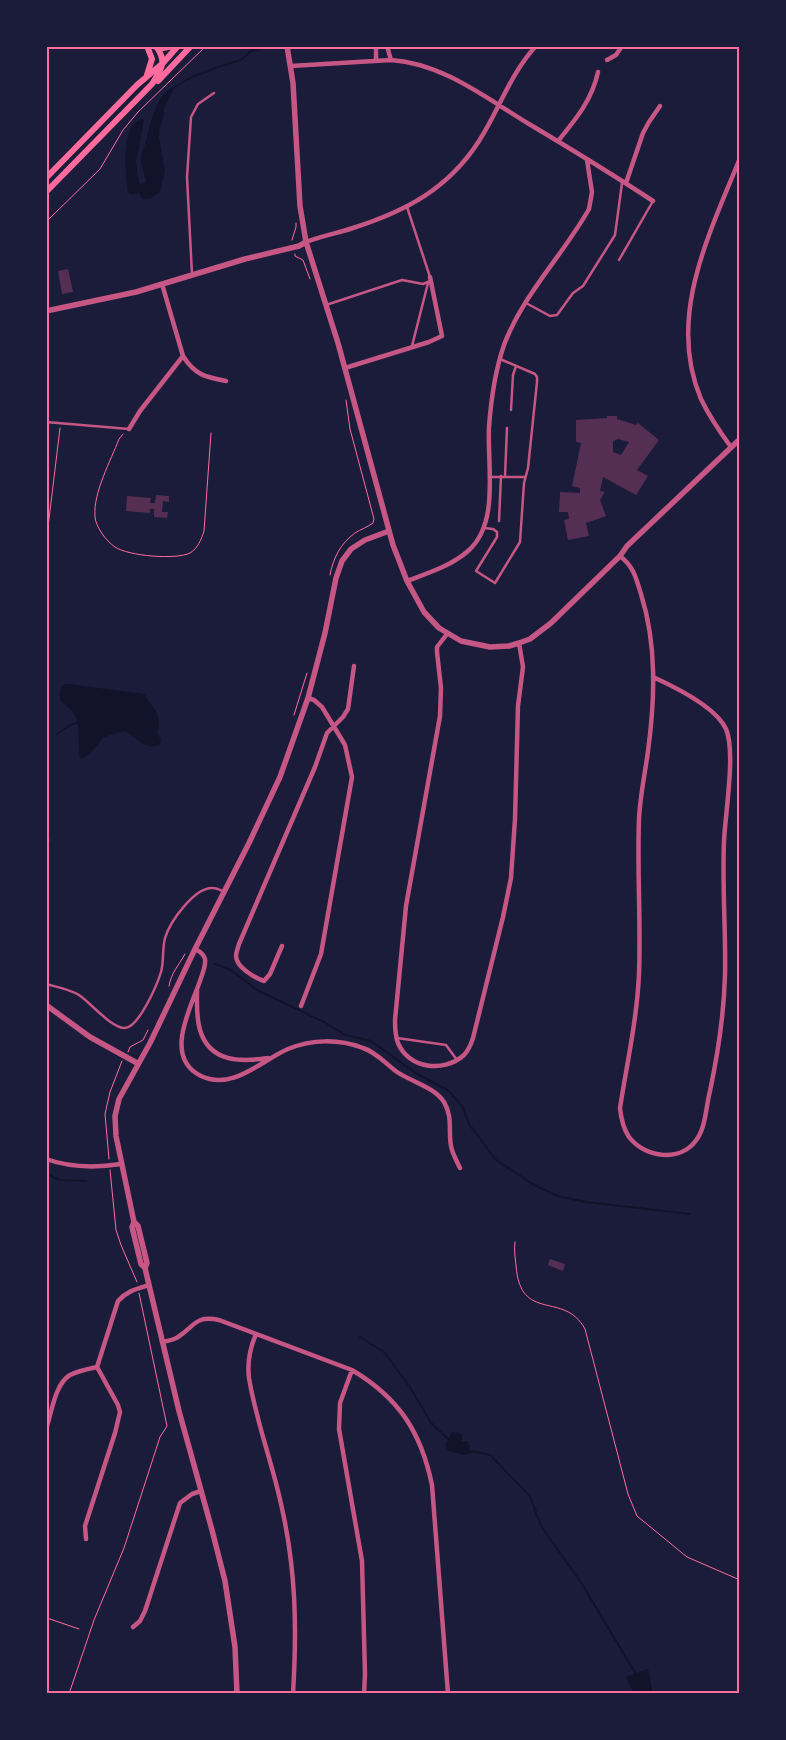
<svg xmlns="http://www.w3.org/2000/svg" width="786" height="1740" font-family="Poppins,sans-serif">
<rect width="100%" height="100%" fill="#1b1b3a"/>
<path fill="#12122b" d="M175 87 163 110 164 115 159 130V138L165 171 160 192 152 198 146 199 142 198 139 193 132 195 128 193C126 176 119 126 142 119L144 120 136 162 139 184 146 183C146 175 141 168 141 160 140 155 143 150 145 145 149 130 156 90 175 87Z
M68 684 144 694 157 713 159 724 157 732 161 741 159 745C144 751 136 736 124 731L104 737 89 755 83 758 80 757C78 746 80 727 76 718 70 702 54 707 62 685Z
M452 1432 459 1433 462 1435V1441H467L470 1447 468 1450H471L472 1453 464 1455 448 1451 445 1445Z
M648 1669 653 1694H634L626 1677Z"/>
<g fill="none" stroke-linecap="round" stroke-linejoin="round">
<path stroke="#12122b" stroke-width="2" d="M175 87 190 78 218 67 241 60 251 51 264 48
M57 734 72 724 77 723
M215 964 231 970 257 990 326 1023 345 1035 371 1041 417 1074 449 1091 462 1106 469 1124 496 1160 534 1185 558 1196 586 1202 690 1214
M46 1173 59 1180 86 1181
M360 1337 384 1352 410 1387 431 1423 450 1441
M472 1451 490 1455 530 1496 541 1526 582 1584 637 1676"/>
</g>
<path fill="#542f53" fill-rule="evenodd" d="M68 269 73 292 62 294 58 271Z
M607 416H617V419L636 425 638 423 659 440 637 470 648 476 636 495 603 477 600 491 605 492 600 500 606 516 586 523 589 536 568 540 564 520 569 519 568 512H559L560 492 580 493V488L572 486 581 443 576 442V420L607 418ZM618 439 629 442 621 455 613 452V441Z
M156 495 169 496V502L163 501 162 512H168L167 518 154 517V509H150V513L126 511 127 496 151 498 150 503H155Z
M550 1259 565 1264 563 1271 548 1265Z"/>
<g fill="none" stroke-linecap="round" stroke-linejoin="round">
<path stroke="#ff6b9d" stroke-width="1" d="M46 222 100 169 123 130 138 112 206 46
M292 240 296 227V223
M295 254V256L303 260 310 279
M123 434 119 439C111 460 93 493 95 516 95 526 106 541 115 547 128 556 176 560 190 553 198 548 201 540 204 531L211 433
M46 544 60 428
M330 575C333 558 341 543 355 533 361 529 368 527 373 523L374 519 350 429 346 400
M294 715 307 673
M169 986C171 973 179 965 185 954
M128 1052 130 1047 143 1040 148 1030
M109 1159 105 1114 110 1092 122 1061
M110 1170 116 1230 121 1245 137 1282
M515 1242C514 1249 515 1257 516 1265 520 1324 564 1290 585 1329L628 1494 637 1516 687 1557 740 1580
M47 1618 79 1629
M69 1694 94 1620 124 1548 160 1437 167 1426 139 1293"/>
<path stroke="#c65784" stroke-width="2.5" d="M407 207 430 277
M619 260 653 201
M192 274 187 177 191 117 198 104 214 93
M526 303 550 316 557 315 573 293 583 286 615 235 622 183
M326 305 402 280 423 284 430 281
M412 346 428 283
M511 410 513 375 516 366
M46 422 129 429
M505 476 507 428
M489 477H525
M499 521 501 476
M484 528 493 529 497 532V537L476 571 495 583 520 542 524 483 528 468 537 382V377L535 374 500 359
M46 828 48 840 46 866
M46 984C57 987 69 989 79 995 91 1003 111 1028 125 1028 139 1027 157 985 161 972 164 962 162 950 165 938 170 922 194 887 213 888 217 888 220 890 224 892
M397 1038 446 1045 457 1060"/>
<path stroke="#c65784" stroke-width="4.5" d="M376 46V61
M387 46 391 60
M607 60 616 55 622 46
M291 66 391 60C442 63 486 98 529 124 571 149 612 174 653 201
M558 141C576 119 592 100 598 72
M626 183 643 133 649 122 660 106
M306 242C321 236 338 233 353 228 406 211 448 189 479 141 499 110 510 74 536 46
M162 284 183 356C195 375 205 377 226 381
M345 368 429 342 442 336 430 277
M129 429 140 411 183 356
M731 447C720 432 709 416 701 399 666 317 710 233 740 158
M620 556C634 567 636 578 641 594 657 645 655 699 648 751 645 774 640 796 639 819 637 870 641 922 639 974 637 1019 627 1063 620 1108 621 1118 623 1128 629 1137 645 1158 681 1163 697 1139 706 1126 706 1106 710 1091 718 1053 724 1014 725 975 726 931 722 886 724 842 725 814 736 752 726 729 716 707 675 687 653 677
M407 581C428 573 451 566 468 551 500 523 487 466 489 427 491 400 495 371 504 345 522 296 563 255 589 209L592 192 587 160
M447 634 437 647V652L441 688 440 716 406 906 395 1020C395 1027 395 1036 398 1043 409 1069 444 1073 464 1055 468 1051 471 1044 473 1038L503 917 511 878 515 819 518 706 523 667 519 643
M282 946 270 974 264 981C255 978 236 967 236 956 236 952 238 948 239 944L315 767 327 733 343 717 348 709 354 666
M195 949C199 951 204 954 205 959 206 965 203 972 201 978 192 1006 162 1057 201 1076 233 1091 262 1060 288 1049 312 1039 339 1039 363 1048 376 1052 386 1064 397 1072 412 1082 434 1087 444 1102 454 1119 447 1134 452 1150 454 1156 457 1162 460 1168
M197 990C197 1003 196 1017 200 1030 210 1063 241 1062 268 1058
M301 1006 321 954 352 777 345 745 339 735 322 707 314 700 308 698
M46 1159C71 1168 95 1168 121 1164
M256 1334C250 1348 247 1362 249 1378 256 1421 272 1462 281 1504 296 1569 297 1627 293 1694
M162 1342C168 1341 174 1340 178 1337 195 1326 195 1315 219 1320L352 1370C399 1398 421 1432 432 1485L448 1694
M352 1370 340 1403 339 1429 362 1561 365 1674 364 1694
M46 1429C52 1413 54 1385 70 1375 78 1371 88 1369 97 1367L118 1301C127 1291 136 1289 149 1285
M86 1539 85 1526 115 1433 120 1412 118 1405 97 1367
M133 1627 140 1621 145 1611 180 1503 192 1494 201 1491"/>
<path stroke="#c65784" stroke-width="5.5" d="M287 46 293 83 300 206 306 242 338 343 393 545 407 581 424 612 439 628 461 641 490 647 509 646 519 643 530 639 551 623 620 556 627 546 740 439
M46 311 136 292 245 259 299 246 306 242
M46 1005 90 1037 137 1063
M134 1222 138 1226 147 1263 145 1268 149 1285 179 1411 212 1530 225 1581 235 1647 237 1694
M145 1268 141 1264 132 1227 134 1222 116 1136 115 1116 119 1099 150 1043 195 949 249 843 280 777 308 698 325 633 336 578 342 561 351 549 365 540 389 531"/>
<path stroke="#ff6b9d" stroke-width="6" d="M147 46 152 59 147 75
M156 47 163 48 173 46
M158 81 191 46
M46 178 137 85 163 63 178 46
M46 192 152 84C161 69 168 63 156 46"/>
</g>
<rect width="786" height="1740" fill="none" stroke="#1b1b3a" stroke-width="95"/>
<rect x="48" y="48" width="690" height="1644" fill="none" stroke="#ff6b9d" stroke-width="2"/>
</svg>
